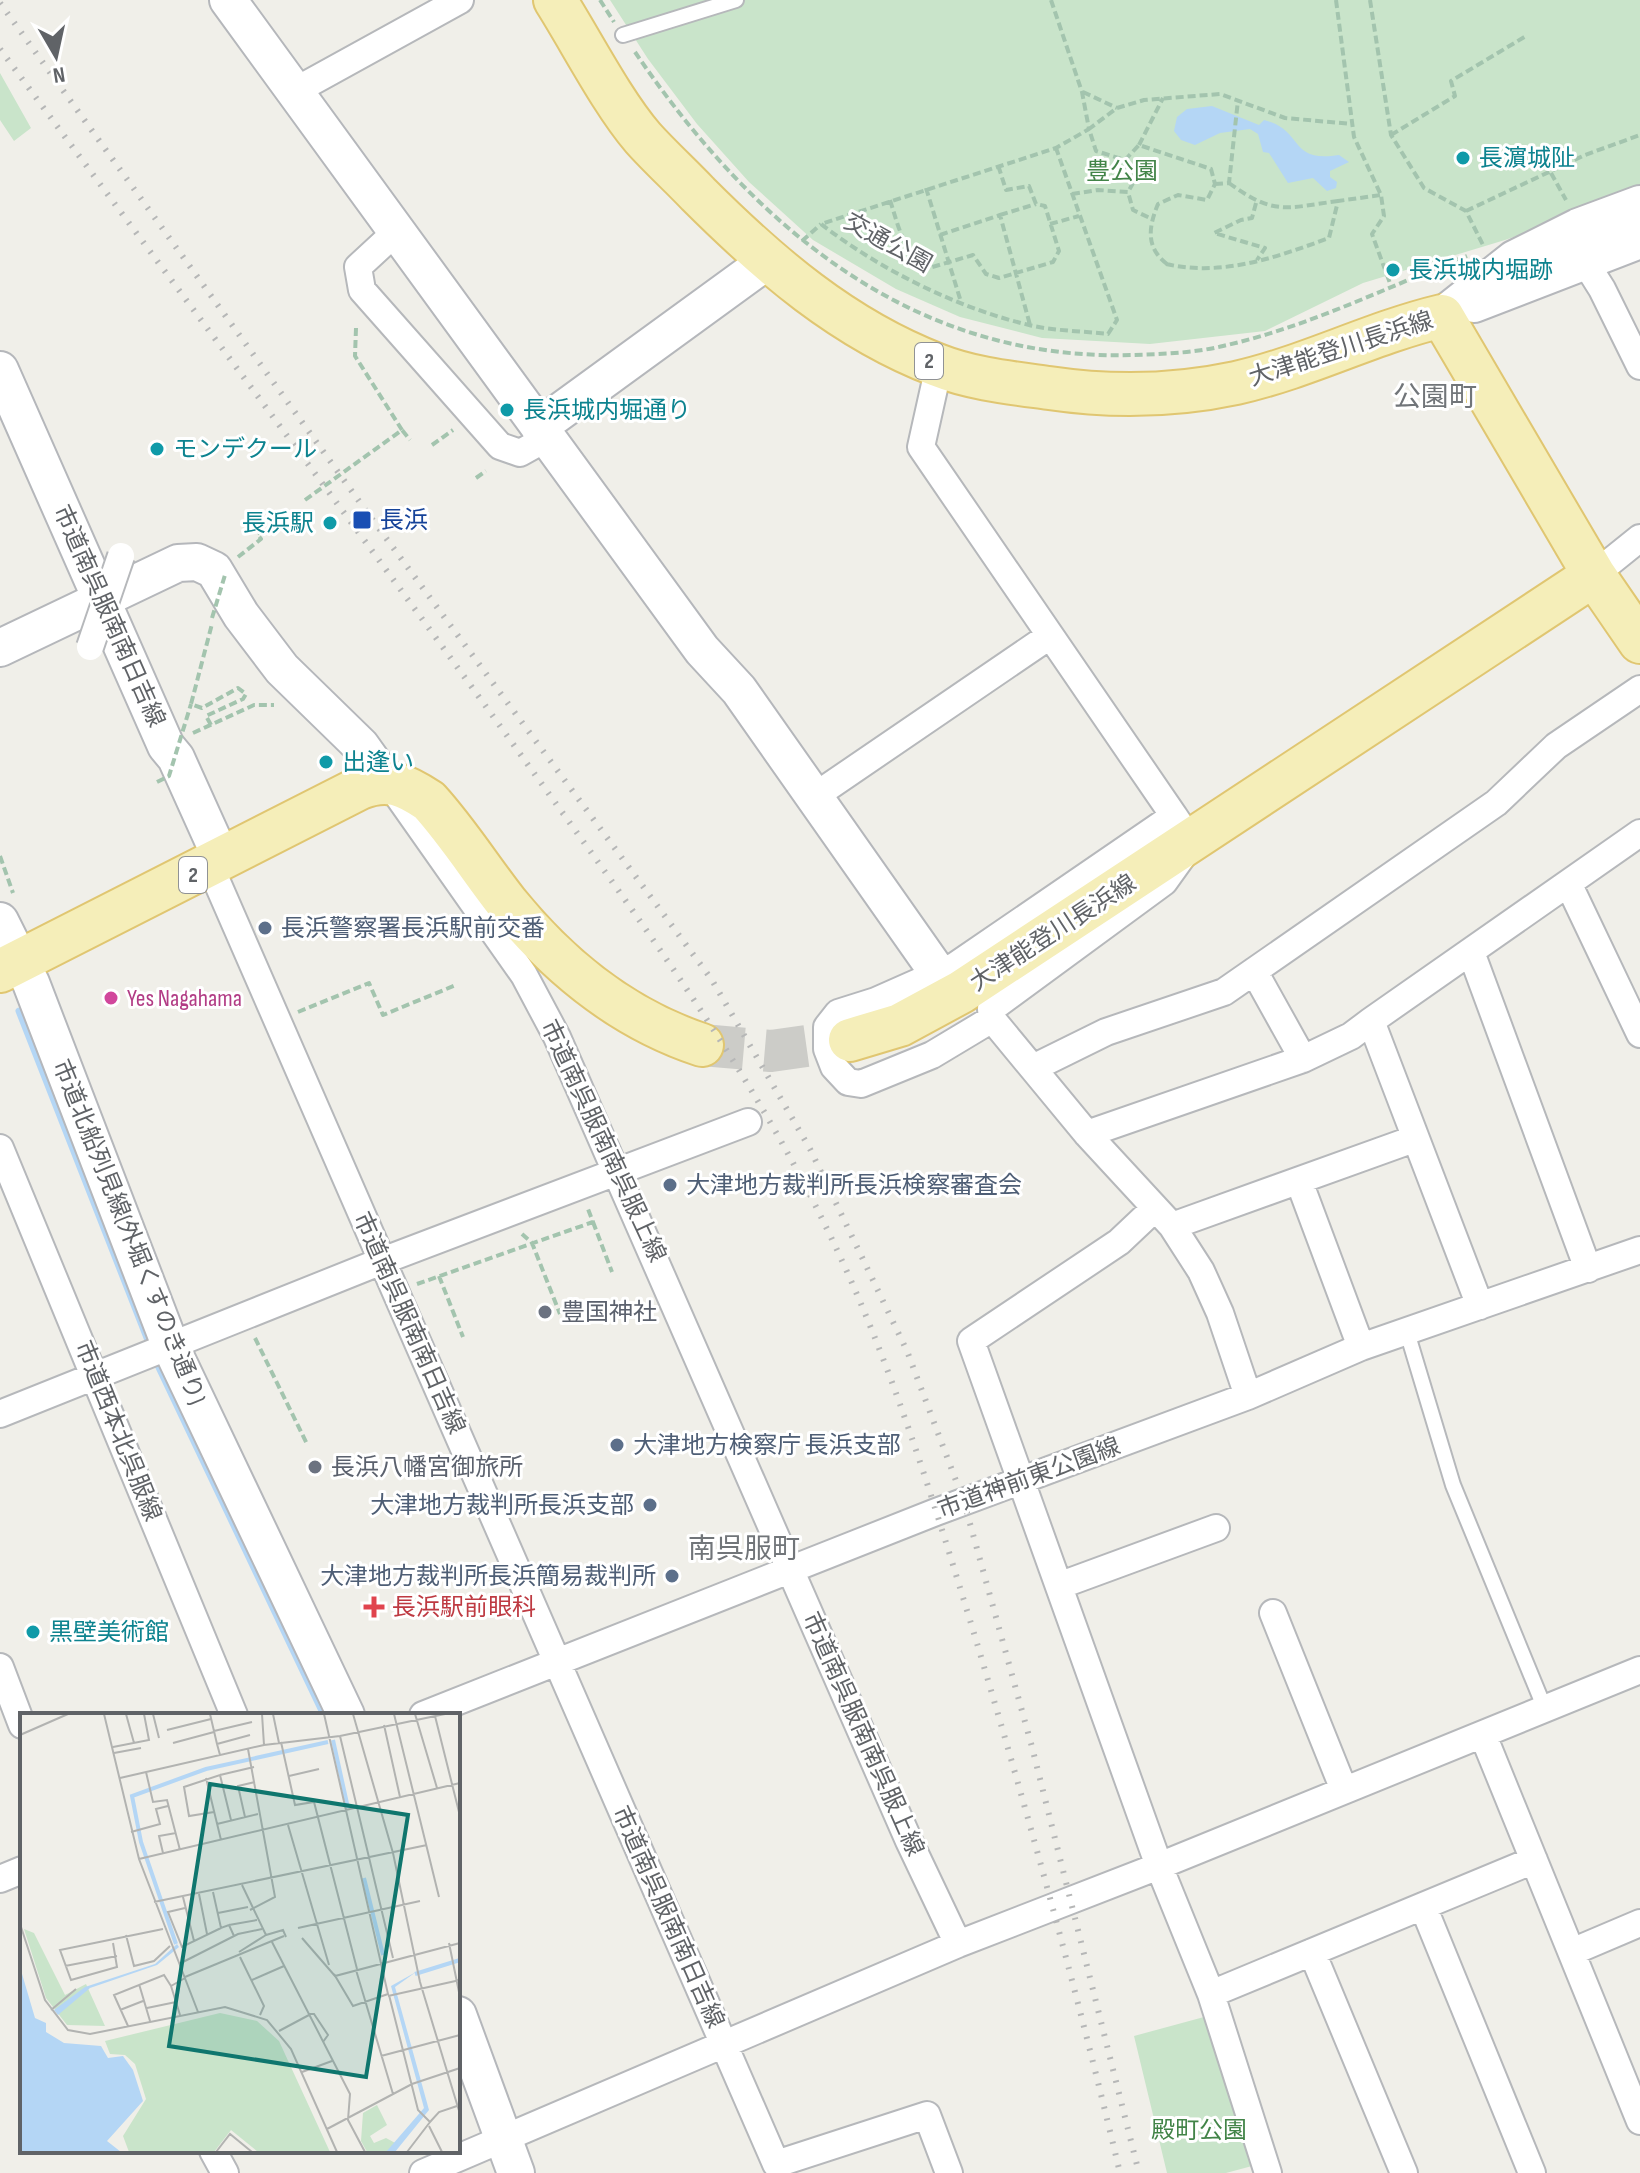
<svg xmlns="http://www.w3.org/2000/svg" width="1640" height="2173" font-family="'Sofia Sans Condensed','Noto Sans JP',sans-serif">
<rect width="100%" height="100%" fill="#f0efe9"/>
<path fill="#c9e4ca" d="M610 0H1640V193L1505 240 1363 283 1265 331 1150 344 1042 338 960 317 896 289 813 240 749 182 697 124 648 59Z
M0 73 31 128 14 141 0 120Z
M1204 2017 1252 2166 1226 2173H1167L1134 2036Z"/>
<path fill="#b4d6f5" d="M1212 106 1259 125 1264 120C1305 130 1287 163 1339 155L1349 162 1330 171V177L1337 182 1336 188 1327 191 1313 178 1288 183 1269 153 1263 152 1258 134 1250 129 1220 133 1195 145 1181 140 1174 131 1177 117 1187 109Z"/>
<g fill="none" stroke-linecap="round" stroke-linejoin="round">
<path stroke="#b4d6f5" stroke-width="7" d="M19 1011 151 1348
M155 1359 324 1715"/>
<path stroke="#ccccc8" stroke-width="42" stroke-dasharray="42 21" stroke-linecap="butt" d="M702 1045 771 1051 850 1040"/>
<defs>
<path id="lane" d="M623 35 736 0
M1407 1332 1453 1485 1545 1709"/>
<path id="street" d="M295 91 460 0
M398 230 358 267 362 290 500 446 520 453 547 438
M1585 262 1602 289 1640 366
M939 366 921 447 1174 816
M1594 575 1640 538
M398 796 524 975 557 1037 909 1841 958 1944
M812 798 1048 637
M210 866 776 2164 927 2115 949 2173
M1569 885 1640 1034
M1471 952 1588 1269
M1254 971 1303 1059 1351 1036 1371 1021 1480 1306
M992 1019 991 1009 1164 882 1192 843 1174 816 955 966 876 1001 838 1013 827 1027V1049L834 1067 848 1082 861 1084 932 1055 992 1019 1087 1134 1172 1226 1201 1271 1220 1313 1248 1396
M1371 1021 1640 833
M1033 1068 1106 1032 1224 992 1496 803 1556 746 1640 689
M1087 1134 1303 1059
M0 1148 234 1715
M1299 1181 1361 1347
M1155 1208 1119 1242 971 1341 1159 1866 1211 1994 1268 2173
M1172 1226 1414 1139
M0 1414 382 1261 748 1122
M1061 1585 1216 1528
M1273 1613 1344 1790
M0 1667 22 1725
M423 1715 936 1512 1248 1396 1361 1347 1640 1250
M1483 1735 1640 2121
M0 1879 22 1870
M1423 1906 1532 2173
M1574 1951 1640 1923
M1312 1952 1404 2173
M1211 1994 1534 1860
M213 2151 225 2173
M423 2173 958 1944 1159 1866 1640 1670"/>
<path id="secondary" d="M228 0 702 650 739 690 938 973
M1474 304 1640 240
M1442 316 1514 259 1578 227 1640 204
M0 370 166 746 176 758 222 860
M539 427 767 261
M0 648 178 563 197 562 214 570 241 615 282 669 361 746 386 781
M0 921 31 983 170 1345 346 1715
M458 2015 516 2173"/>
<path id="primary" d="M555 0C581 41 612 102 643 138 660 157 680 175 698 194 768 264 843 329 937 365 972 379 1012 383 1049 388 1110 397 1175 396 1236 383 1307 367 1371 333 1442 316L1594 575 1640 642
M0 971 360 788C388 777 405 785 429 801 458 833 481 870 507 903 559 967 623 1019 702 1045
M850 1040 900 1025 961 992 1594 575"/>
</defs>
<use href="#lane" stroke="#b6b8bb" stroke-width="18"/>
<use href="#street" stroke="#b6b8bb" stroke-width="30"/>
<use href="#secondary" stroke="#b5b7bb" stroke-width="40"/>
<use href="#primary" stroke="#e0c671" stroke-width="46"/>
<path stroke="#a3c4ae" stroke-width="4" stroke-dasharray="8 4" stroke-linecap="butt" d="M600 0 614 22
M1051 0 1082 92 1089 129 1056 148 821 224C879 269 957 308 1029 325 1054 331 1082 331 1108 334L1117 320 1056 148
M1336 0 1354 137 1381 195 1384 216 1372 234 1391 286
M1370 0 1391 135 1424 188 1466 211 1483 245
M635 52C753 226 912 362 1133 355 1163 354 1194 353 1223 346 1308 327 1387 287 1467 256
M1083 92 1117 108
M1391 135 1455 96 1451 81 1526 36
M1139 145 1163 98
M1125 160 1143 179 1133 183 1128 192
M1551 173 1566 200
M1229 183C1274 216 1286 208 1338 201
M1215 184 1229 183 1238 100
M926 188 961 302
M1072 194 1098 190 1128 192 1133 210 1152 219
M890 200C899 228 903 252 929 268L973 255 986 274 999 278 1053 262 1059 251 1045 206 1036 204 1029 186 1006 190 998 165
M1256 203 1252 218 1241 220 1214 233 1265 248 1257 260
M1466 211 1585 155 1640 135
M1000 215 1036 204
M1050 224 1079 216
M940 235 1000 215 1030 325
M802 241 821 224
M1166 264C1223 277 1277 257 1329 238L1338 201 1381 195
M1167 264C1146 248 1148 228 1158 204L1178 195 1207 200 1215 184 1211 169 1139 145 1125 160 1096 151 1089 129 1117 108 1144 100 1220 94 1285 118 1352 124
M356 328 355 356 402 430
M432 445 453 430
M476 478 486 471
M305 500 402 430 410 440
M238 557 261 539 257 534 265 528
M211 725 206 716 243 699 246 694 238 688 202 708 191 704 212 624
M193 733 254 705H274
M0 856 13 893
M298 1012 369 983 383 1015 456 985
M593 1222 612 1272
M522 1234 532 1243 560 1314
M439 1276 463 1337
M417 1284 593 1222 588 1209
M255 1338 307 1444"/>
<use href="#lane" stroke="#fff" stroke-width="14"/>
<use href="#street" stroke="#fff" stroke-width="26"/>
<use href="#secondary" stroke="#fff" stroke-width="36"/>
<use href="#primary" stroke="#f5eeb9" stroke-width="42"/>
<path stroke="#b6b7b7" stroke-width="6" stroke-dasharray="2 10" stroke-linecap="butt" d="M0 3 369 515 712 980 810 1149 907 1351 964 1502 1032 1747 1139 2173
M0 49C169 278 341 506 508 737 621 895 742 1053 827 1229 890 1358 931 1493 973 1630 1027 1809 1077 1991 1120 2173"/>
<defs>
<path id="street-bridge" d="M90 647 121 556"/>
</defs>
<use href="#street-bridge" stroke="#b6b8bb" stroke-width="30" stroke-linecap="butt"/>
<path stroke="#a3c4ae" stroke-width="4" stroke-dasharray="8 4" stroke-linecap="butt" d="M212 618 225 575
M157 782 169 776 191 704"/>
<use href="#street-bridge" stroke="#fff" stroke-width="26"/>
</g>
<g fill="#0f9aa8" stroke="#fff" stroke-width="3">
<circle cx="1463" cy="158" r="8"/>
<circle cx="1393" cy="270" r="8"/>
<circle cx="507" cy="410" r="8"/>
<circle cx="157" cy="449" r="8"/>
<circle cx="330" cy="523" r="8"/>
<circle cx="326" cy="762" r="8"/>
<circle cx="33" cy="1632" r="8"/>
</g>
<rect fill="#1a4fb4" stroke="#fff" stroke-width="3" x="352" y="510" width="20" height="20" rx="4"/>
<g fill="#5c6f8a" stroke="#fff" stroke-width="3">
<circle cx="265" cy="928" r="8"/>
<circle cx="670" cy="1185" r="8"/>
<circle cx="617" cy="1445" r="8"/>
<circle cx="650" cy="1505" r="8"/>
<circle cx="672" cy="1576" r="8"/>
</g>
<circle fill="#d1479c" stroke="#fff" stroke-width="3" cx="111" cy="998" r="8"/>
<g fill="#6b7280" stroke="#fff" stroke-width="3">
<circle cx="545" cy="1312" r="8"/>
<circle cx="315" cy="1467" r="8"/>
</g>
<path fill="#e0444e" stroke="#fff" stroke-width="3" d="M370 1595h8v8h8v8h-8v8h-8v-8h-8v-8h8z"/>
<g text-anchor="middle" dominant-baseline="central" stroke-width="6" stroke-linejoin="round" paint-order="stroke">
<g fill="#fff" stroke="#909295" stroke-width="2">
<rect x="915" y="343" width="28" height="36" rx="6"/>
<rect x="179" y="857" width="28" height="36" rx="6"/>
</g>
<g font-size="22" font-weight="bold" fill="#606367">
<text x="929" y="361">2</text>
<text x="193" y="875">2</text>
</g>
<g font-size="24" fill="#0d838f" stroke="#fff" text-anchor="start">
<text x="1479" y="158">長濵城阯</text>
<text x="1409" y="270">長浜城内堀跡</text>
<text x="523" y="410">長浜城内堀通り</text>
<text x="173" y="449">モンデクール</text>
<text x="314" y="523" text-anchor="end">長浜駅</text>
<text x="342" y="762">出逢い</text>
<text x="49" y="1632">黒壁美術館</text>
</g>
<g font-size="24" fill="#428448" stroke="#fff">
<text x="1122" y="171">豊公園</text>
<text x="1199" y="2130">殿町公園</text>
</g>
<g font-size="24" fill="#606367" stroke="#fff">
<text transform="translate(888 243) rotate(29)">交通公園</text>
<text transform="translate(1341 349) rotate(-18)">大津能登川長浜線</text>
<text transform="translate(109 616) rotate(66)">市道南呉服南南日吉線</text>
<text transform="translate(1053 933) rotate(-33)">大津能登川長浜線</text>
<text transform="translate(603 1141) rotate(65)">市道南呉服南南呉服上線</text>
<text transform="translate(129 1232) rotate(68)">市道北船列見線(外堀くすのき通り)</text>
<text transform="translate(409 1323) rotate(66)">市道南呉服南南日吉線</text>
<text transform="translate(118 1431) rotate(68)">市道西本北呉服線</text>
<text transform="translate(1029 1478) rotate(-20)">市道神前東公園線</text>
<text transform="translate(863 1734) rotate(66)">市道南呉服南南呉服上線</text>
<text transform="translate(668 1917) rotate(66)">市道南呉服南南日吉線</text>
</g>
<g font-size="24" fill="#164399" stroke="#fff" text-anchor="start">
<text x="380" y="520">長浜</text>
</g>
<g font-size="24" fill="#4e5e75" stroke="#fff" text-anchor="start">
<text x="281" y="928">長浜警察署長浜駅前交番</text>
<text x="686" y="1185">大津地方裁判所長浜検察審査会</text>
<text x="633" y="1445">大津地方検察庁 長浜支部</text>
<text x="634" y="1505" text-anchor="end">大津地方裁判所長浜支部</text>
<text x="656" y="1576" text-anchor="end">大津地方裁判所長浜簡易裁判所</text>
</g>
<g font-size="24" fill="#b23c85" stroke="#fff" text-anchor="start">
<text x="127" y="998">Yes Nagahama</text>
</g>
<g font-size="24" fill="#5b616d" stroke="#fff" text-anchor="start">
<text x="561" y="1312">豊国神社</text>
<text x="331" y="1467">長浜八幡宮御旅所</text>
</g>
<g font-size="24" fill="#be3a42" stroke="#fff" text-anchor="start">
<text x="392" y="1607">長浜駅前眼科</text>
</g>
<g font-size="28" fill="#717579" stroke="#fff">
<text x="1435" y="397">公園町</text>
<text x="744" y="1549">南呉服町</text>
</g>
</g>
<g transform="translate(20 1713)">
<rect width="440" height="440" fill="#f0efe9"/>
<path d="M4 216 14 220 45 282 66 271 85 313 47 312 26 285ZM200 300 237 308 259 328 310 439H238L211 417 194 439H109L103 423 126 386 115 351 105 342 90 341 85 328ZM357 392 367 412 350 423 354 430 366 425 377 431 366 439H347L341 428 343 400Z" fill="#c9e4ca"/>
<path d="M157 231 159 234 137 252 70 275 38 302 34 297 65 274 135 251ZM0 254 15 305 26 310V319L44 330 81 333 88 345 103 343 113 357 123 388 87 428 101 439H0ZM396 259 375 274 409 397 375 439H366L404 395 371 273Z" fill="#b4d6f5"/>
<path fill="none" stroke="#b4d6f5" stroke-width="4" d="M313 27 328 95M344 165 363 242M156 231 121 129 112 83 186 56 308 29M395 261 440 247"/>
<path fill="none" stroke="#b2b3b1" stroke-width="2" d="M84 1 119 146 178 299M106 1 114 30M133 1 139 25M190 1 197 31M242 1 244 32M253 1 259 30M304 1 368 281 333 293 314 261M333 1 373 140 400 269 440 401M374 1 419 184M395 1 417 75M415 3 440 103M364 12 380 84M147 17 191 6M194 18 232 9M0 22 48 1M320 23 373 245M261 29 275 92 294 89 337 256M153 30 194 19M93 34 129 27 124 1M228 36 255 184 230 197M94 40 121 35M200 42 197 31 230 22M126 59 133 89 147 87 160 137M200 62 234 54M269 63 299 56M100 65 244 32 320 23 425 1M186 65 201 127M194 99 169 103 164 74 200 62 211 107M225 104 218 73 235 69M197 111 238 101M268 112 309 252M111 119 140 111 136 96 148 93M143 140 139 123 156 120M119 146 440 70M222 172 246 222 263 217 266 224M193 179 201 215 209 212 214 223M179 181 187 221M163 184 174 228M134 189 407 132M165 195 148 199 162 234 201 215M198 200 228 194M0 211 25 287 48 317 70 321 205 294 247 307 271 336 317 439M209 212 237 207M278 215 400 188M106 222 114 253 134 248 150 233M282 225 315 263 440 230M252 229 330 381 328 407 345 439M93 230 97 254 51 267 40 237 143 216M429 230 440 284M219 239 246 222M220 244 244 293 240 302M159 251 218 221 242 216M45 253 97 243M336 257 373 381M165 264 264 223M232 267 264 253M119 271 130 308M151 273 160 302M369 282 398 397 410 409 419 399 437 393M368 283 440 267M127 295 156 289M31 297 56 276M100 297 123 288M289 301H294L308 322 303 329M108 313 94 282 144 262 151 273 165 265M259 318 289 302M361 343 440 322M282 359 312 348M409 413 422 439M307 416 392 371 440 355M196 439 210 421 232 439M387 439 410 409"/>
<path fill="#0f766e" fill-opacity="0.15" stroke="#0f766e" stroke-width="4" d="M190 71 388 102 346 364 149 333Z"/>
<rect width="440" height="440" fill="none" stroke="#606367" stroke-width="4"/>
</g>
<g transform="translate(56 56) rotate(171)" stroke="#ffffff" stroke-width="6" paint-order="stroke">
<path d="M0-6L14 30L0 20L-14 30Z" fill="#606367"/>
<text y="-12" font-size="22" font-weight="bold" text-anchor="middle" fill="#606367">N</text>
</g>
</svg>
